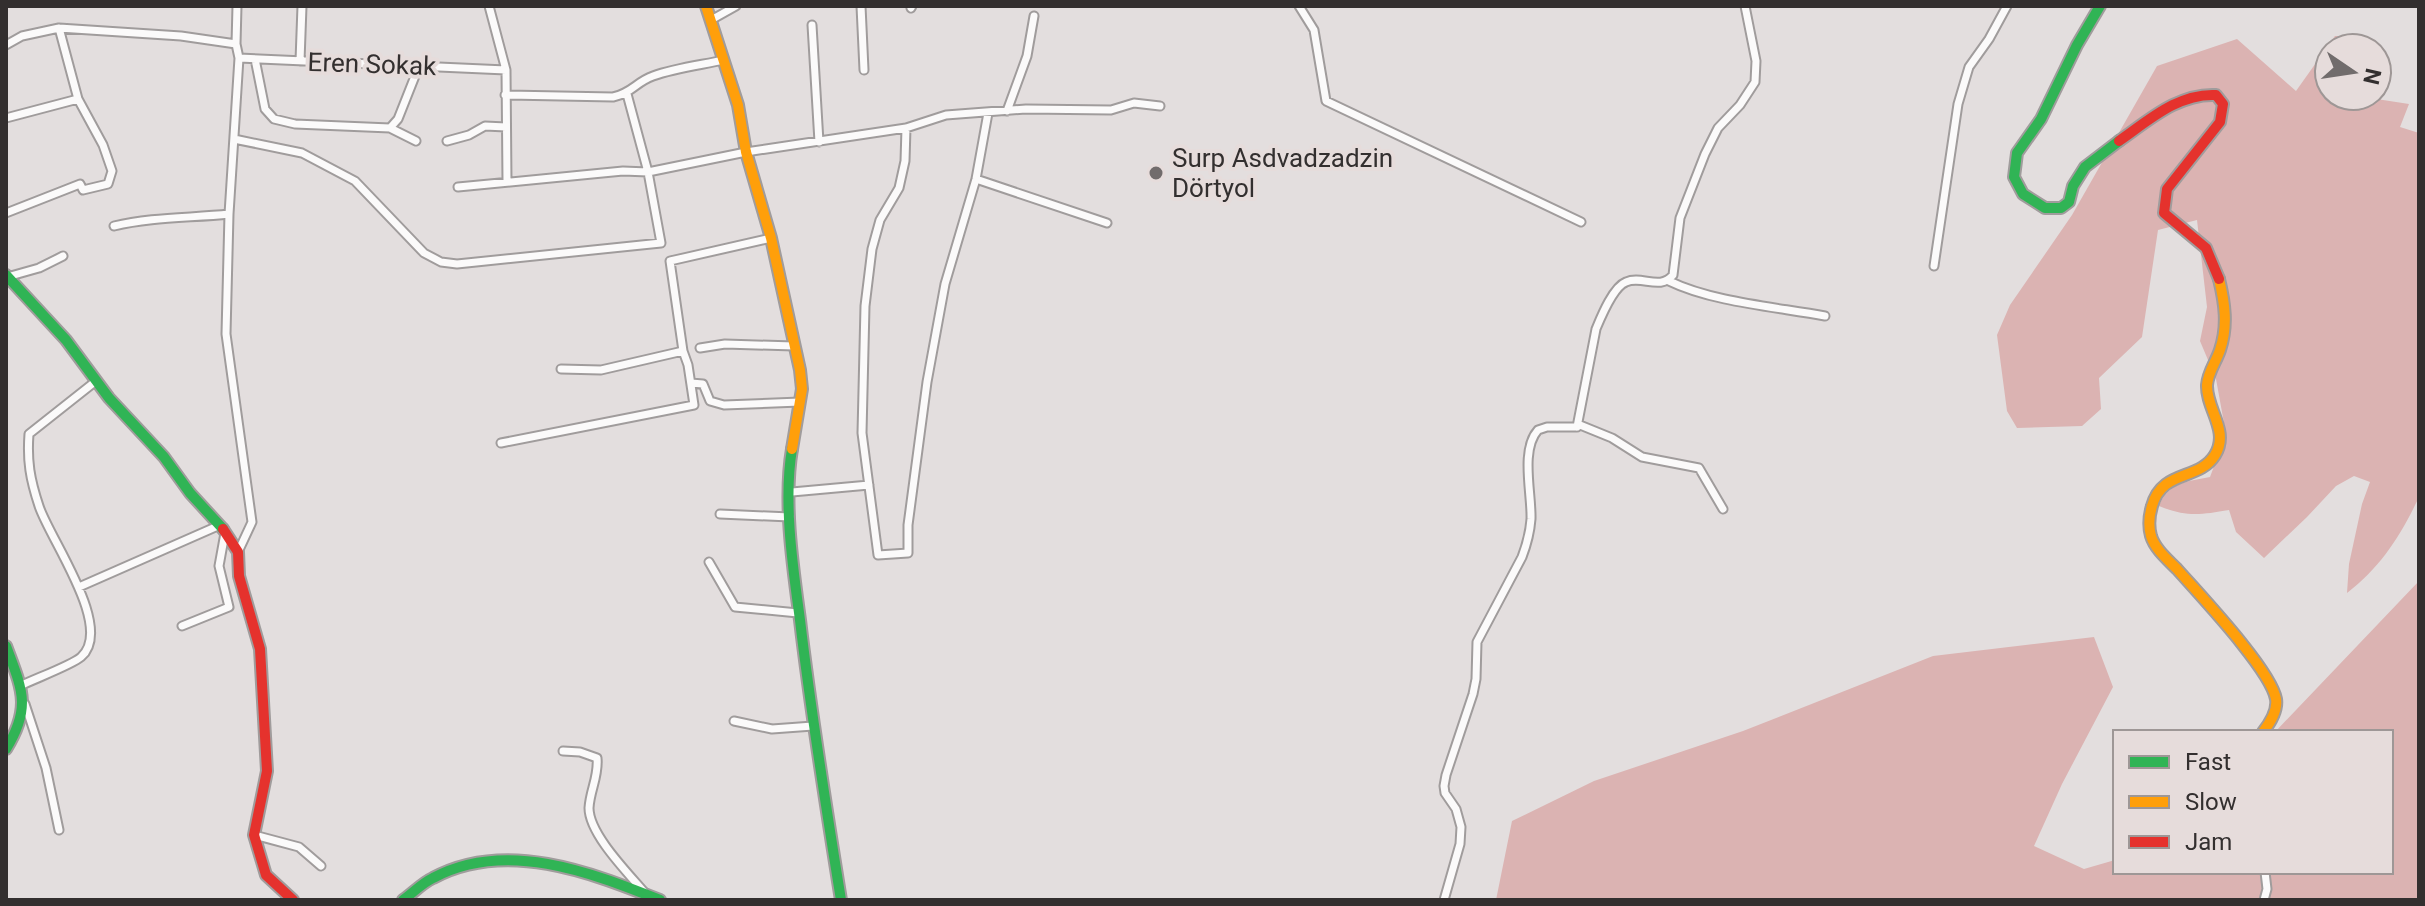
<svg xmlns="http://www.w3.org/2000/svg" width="2425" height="906" font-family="Roboto,sans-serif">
<rect width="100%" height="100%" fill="#e3dede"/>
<path fill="#dbb3b2" d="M2335 36H2363L2364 48H2329V96H2357L2409 104 2400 127 2419 133V497C2401 535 2381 567 2347 593L2349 564 2362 504 2370 482 2354 476 2336 486 2307 517 2264 558 2236 532 2229 510C2200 515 2186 517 2159 506 2167 483 2189 481 2210 477L2226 434 2216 379 2200 341 2207 307 2197 220 2158 230 2142 337 2099 378 2101 409 2082 426 2017 428 2007 411 1997 335 2010 305 2072 215 2157 66 2237 39 2296 91Z
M2419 581V900H1496L1512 821 1594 781 1743 731 1933 656 2094 637 2113 687 2062 784 2034 846 2084 869 2115 860V872H2391V732H2275Z"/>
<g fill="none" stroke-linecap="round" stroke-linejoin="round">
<defs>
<path id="street" d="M237 6 236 44 239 58 229 214 226 334 252 522 238 552
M489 6 506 70 507 182
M861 6 864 70
M1299 6 1314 30 1326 101 1581 222
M911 8 912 6
M711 20 736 6
M812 25 819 142
M6 45 22 36 59 28 181 36 236 44
M239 58 506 70
M255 59 265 109 274 119 295 124 390 128 398 119 419 66
M300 61 302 6
M505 95 613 97C632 93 636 82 653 76 675 68 701 65 724 60
M1007 111 1027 56 1034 16
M6 118 78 99
M390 128 416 141
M906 128 905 161 899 188 880 220 872 249 865 306 862 433 878 555 908 553V525L927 382 945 284 976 179 988 113
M234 139 302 153 355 181 424 253 441 262 457 264 661 243 648 172 627 94
M447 141 469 135 485 126 506 127
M976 179 1107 223
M458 187 623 171 648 172 746 152 906 128 946 115 1026 109 1111 110 1134 103 1160 106
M6 213 80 184 83 190 108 184 112 171 103 145 78 99 59 28
M114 226C151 217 190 218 229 214
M1934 266 1958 104 1969 67 1989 39 2007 6
M7 277 39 268 63 256
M1669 281C1712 302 1776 307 1825 316
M700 348 725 344 794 346
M561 369 601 370 683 351
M691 383 703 384 710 401 724 405 800 402
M1577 427 1580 425 1612 438 1642 457 1699 468 1723 509
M501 443 694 405 688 365 683 351 670 261 771 238
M792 492 869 485
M720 514 790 517
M709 562 735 607 798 613
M79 587 220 525
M182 626 229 607 219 566 225 533
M20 686C34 679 72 665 81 657 115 628 49 538 39 506 30 479 27 461 29 434L96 381
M25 704 46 768 59 830
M734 721 772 729 813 726
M563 751 580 752 597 758C599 776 590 790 589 808 589 834 628 873 645 893
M254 835 299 847 321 866
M1444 900 1460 844 1461 827 1456 809 1445 793 1444 786 1446 775 1473 694 1476 679 1477 642 1522 557C1527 544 1530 532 1531 519 1532 494 1520 450 1538 430L1547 427H1577L1596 329C1601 317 1613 287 1626 282 1642 275 1660 291 1673 275L1680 218 1705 154 1718 128 1740 105 1755 82 1756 61 1745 6
M2264 900 2267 889 2265 872"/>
<path id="fast" d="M2100 6 2077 45 2041 119 2017 153 2014 177 2023 194 2045 208H2061L2069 202 2073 186 2085 167 2119 141
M6 275 66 340 109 398 164 457 190 493 223 529
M792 449C783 502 793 568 800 620 811 714 826 807 841 900
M6 646C22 689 32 707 6 749
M403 900C413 893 422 883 433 878 505 839 590 872 660 900"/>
<path id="slow" d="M706 6 738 105 746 152 771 238 800 370 802 389 792 449
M2219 279C2225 304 2228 326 2220 350 2216 362 2208 372 2207 385 2206 409 2230 431 2215 455 2199 481 2162 469 2152 506 2149 516 2148 525 2151 536 2155 549 2167 559 2177 569 2199 594 2271 670 2276 699 2278 711 2270 723 2263 732"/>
<path id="jam" d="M2119 141C2148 121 2178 93 2216 95L2223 104 2220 122 2167 189 2164 213 2206 248 2219 279
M223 529 238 552 239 576 260 649 267 771 254 835 266 875 293 900"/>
</defs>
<use href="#street" stroke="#a09c9c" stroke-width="11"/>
<use href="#fast" stroke="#a09c9c" stroke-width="14"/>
<use href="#slow" stroke="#a09c9c" stroke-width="14"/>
<use href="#jam" stroke="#a09c9c" stroke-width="14"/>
<use href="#street" stroke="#fbfafa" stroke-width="7"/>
<use href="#fast" stroke="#30b455" stroke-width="10"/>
<use href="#slow" stroke="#ff9f0a" stroke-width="10"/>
<use href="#jam" stroke="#e5322d" stroke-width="10"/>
</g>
<circle fill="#716c6c" stroke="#e6dcdb" stroke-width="3" cx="1156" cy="173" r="8"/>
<g text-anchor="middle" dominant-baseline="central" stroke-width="8" stroke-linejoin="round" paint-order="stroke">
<g font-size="26" fill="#332f2f" stroke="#e6dcdb">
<text transform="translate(372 64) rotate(2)">Eren Sokak</text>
</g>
<g font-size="26" fill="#332f2f" stroke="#e6dcdb" text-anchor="start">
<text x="1172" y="158">Surp Asdvadzadzin<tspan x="1172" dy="30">Dörtyol</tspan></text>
</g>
</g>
<rect width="2425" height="906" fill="none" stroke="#332f2f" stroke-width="16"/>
<rect x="2113" y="730" width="280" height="144" fill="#e6dcdb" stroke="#9e9796" stroke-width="2"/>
<rect x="2129" y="756" width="40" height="12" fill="#30b455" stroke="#9e9796" stroke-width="2"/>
<text x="2185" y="770" font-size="24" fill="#332f2f">Fast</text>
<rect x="2129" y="796" width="40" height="12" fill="#ff9f0a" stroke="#9e9796" stroke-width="2"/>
<text x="2185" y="810" font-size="24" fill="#332f2f">Slow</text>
<rect x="2129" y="836" width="40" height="12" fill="#e5322d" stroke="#9e9796" stroke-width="2"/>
<text x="2185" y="850" font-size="24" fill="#332f2f">Jam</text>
<g transform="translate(2353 72) rotate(103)"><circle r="38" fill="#e6dcdb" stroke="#9e9796" stroke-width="2"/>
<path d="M0-6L14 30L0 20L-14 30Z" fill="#716c6c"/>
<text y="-12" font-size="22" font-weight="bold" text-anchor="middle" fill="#332f2f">N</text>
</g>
</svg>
